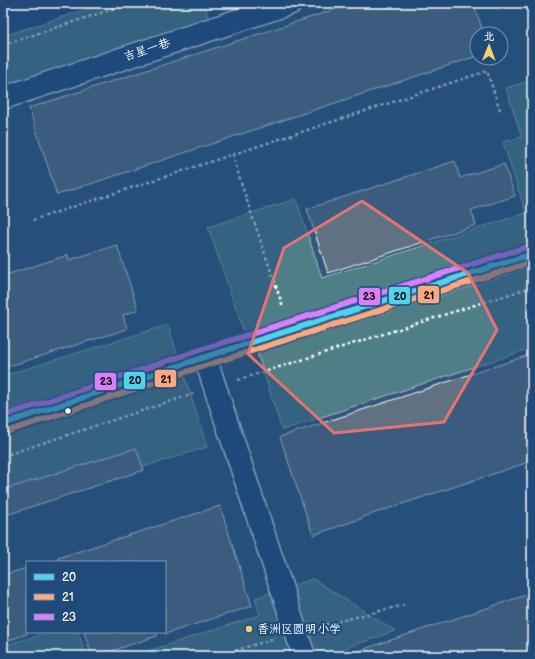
<svg xmlns="http://www.w3.org/2000/svg" width="535" height="659" font-family="'Balsamiq Sans','LXGW WenKai TC',sans-serif">
<rect width="100%" height="100%" fill="#1f4a7a"/>
<filter id="ink" filterUnits="userSpaceOnUse"><feTurbulence type="fractalNoise" baseFrequency=".025" numOctaves="2"/><feDisplacementMap in="SourceGraphic" scale="8" xChannelSelector="R" yChannelSelector="G"/><feConvolveMatrix kernelMatrix="1 2 1 2 8 2 1 2 1" color-interpolation-filters="sRGB"/></filter>
<g filter="url(#ink)">
<path fill="#32567c" fill-rule="evenodd" d="M217 3H290L224 25Z
M292 3H532V253L3 423V98ZM477 34H501V58H477Z
M532 254V656H3V424ZM27 562H165V632H27Z"/>
<path fill="#507e87" stroke="#a8bec3" d="M105 3H204L216 40 3 109V36Z
M532 80V248L245 335 208 227 296 199 322 278 526 213 503 142 522 137 506 88Z
M532 262V348L282 430 256 349Z
M168 325 207 447 3 511V376Z
M313 579 395 631 346 648 349 656H133L260 615 255 598Z
M50 632H78L86 656H3V646Z"/>
<path fill="#607281" stroke="#fff" d="M355 3H473L484 34H477V56L57 195 29 108Z
M455 161 460 178 504 164 515 196 471 210 476 225 328 273 307 209Z
M117 245 138 310 123 315 127 329 3 368V276L68 255 69 260Z
M532 354V461L363 517V518L313 535 280 437Z
M136 448 144 470 3 516V490Z
M220 506 252 606 165 634V562H59L58 558Z
M27 568V634L3 642V575Z
M532 593V656H355V652Z
M84 632H157V636L96 656H92Z"/>
<g fill="none" stroke-linecap="round" stroke-linejoin="round">
<defs>
<path id="minor" d="M3 98 291 3
M205 357 304 656
M3 424 205 357 532 254"/>
</defs>
<use href="#minor" stroke="#fff" stroke-width="25"/>
<path stroke="#fff" stroke-width="2.5" stroke-dasharray="3 3" stroke-linecap="butt" d="M3 45 131 3
M233 154 241 183 283 307
M33 220 487 71 500 110
M238 380 532 287
M3 456 193 394
M320 626 404 605
M218 656 273 639"/>
<use href="#minor" stroke="#1f4a7a" stroke-width="22"/>
<defs>
<path id="bus-1" d="M3 424 205 357 532 254"/>
<path id="bus-2" d="M6 432 207 365 532 262"/>
<path id="bus-3" d="M3 416 203 349 530 246"/>
</defs>
<use href="#bus-1" stroke="#1f4a7a" stroke-width="9"/>
<use href="#bus-2" stroke="#1f4a7a" stroke-width="9"/>
<use href="#bus-3" stroke="#1f4a7a" stroke-width="9"/>
<use href="#bus-1" stroke="#53d2ee" stroke-width="6"/>
<use href="#bus-2" stroke="#ffa980" stroke-width="6"/>
<use href="#bus-3" stroke="#d880ff" stroke-width="6"/>
</g>
</g>
<path d="M0 0H535V659H0ZM362 201 468 273 497 330 444 422 334 433 248 354 284 248Z" fill="#1f4a7a" fill-opacity=".55" fill-rule="evenodd"/>
<path fill="none" stroke="#e47373" stroke-width="3" stroke-linejoin="round" d="M362 201 468 273 497 330 444 422 334 433 248 354 284 248Z"/>
<circle fill="#fff" stroke="#1f4a7a" stroke-width="1.5" cx="68" cy="411" r="3.5"/>
<circle fill="#ffd166" stroke="#1f4a7a" stroke-width="1.5" cx="249" cy="629" r="4"/>
<g text-anchor="middle" dominant-baseline="central" stroke-width="4" stroke-linejoin="round" paint-order="stroke">
<g font-size="12" fill="#fff" stroke="#1f4a7a">
<text transform="translate(147 50) rotate(-18)">吉星一巷</text>
</g>
<g font-size="12" fill="#fff" stroke="#1f4a7a" text-anchor="start">
<text x="257" y="629">香洲区圆明小学</text>
</g>
</g>
<g stroke="#1f4a7a" stroke-width="1.5">
<rect x="417" y="285" width="23" height="19" rx="4" fill="#ffa980"/>
<rect x="388" y="286" width="23" height="19" rx="4" fill="#53d2ee"/>
<rect x="358" y="287" width="23" height="19" rx="4" fill="#d880ff"/>
<rect x="154" y="369" width="23" height="19" rx="4" fill="#ffa980"/>
<rect x="123" y="371" width="23" height="19" rx="4" fill="#53d2ee"/>
<rect x="94" y="372" width="23" height="19" rx="4" fill="#d880ff"/>
</g>
<g font-size="11" text-anchor="middle" font-weight="bold" fill="#111">
<text x="429" y="299">21</text>
<text x="400" y="300">20</text>
<text x="369" y="300">23</text>
<text x="166" y="383">21</text>
<text x="135" y="384">20</text>
<text x="106" y="385">23</text>
</g>
<rect width="535" height="659" fill="none" stroke="#1f4a7a" stroke-width="16"/>
<rect x="8" y="8" width="519" height="643" fill="none" stroke="#fff" stroke-width="1.5" filter="url(#ink)"/>
<rect x="26" y="561" width="140" height="72" fill="#1f4a7a" stroke="#7992af"/>
<rect x="34" y="574" width="20" height="6" fill="#53d2ee" stroke="#7992af"/>
<text x="62" y="581" font-size="12" fill="#ffffff">20</text>
<rect x="34" y="594" width="20" height="6" fill="#ffa980" stroke="#7992af"/>
<text x="62" y="601" font-size="12" fill="#ffffff">21</text>
<rect x="34" y="614" width="20" height="6" fill="#d880ff" stroke="#7992af"/>
<text x="62" y="621" font-size="12" fill="#ffffff">23</text>
<g transform="translate(489 46) rotate(1)"><circle r="19" fill="#1f4a7a" stroke="#7992af"/>
<path d="M0-3L7 15L0 10L-7 15Z" fill="#ffd166"/>
<text y="-6" font-size="11" font-weight="bold" text-anchor="middle" fill="#ffffff">北</text>
</g>
</svg>
